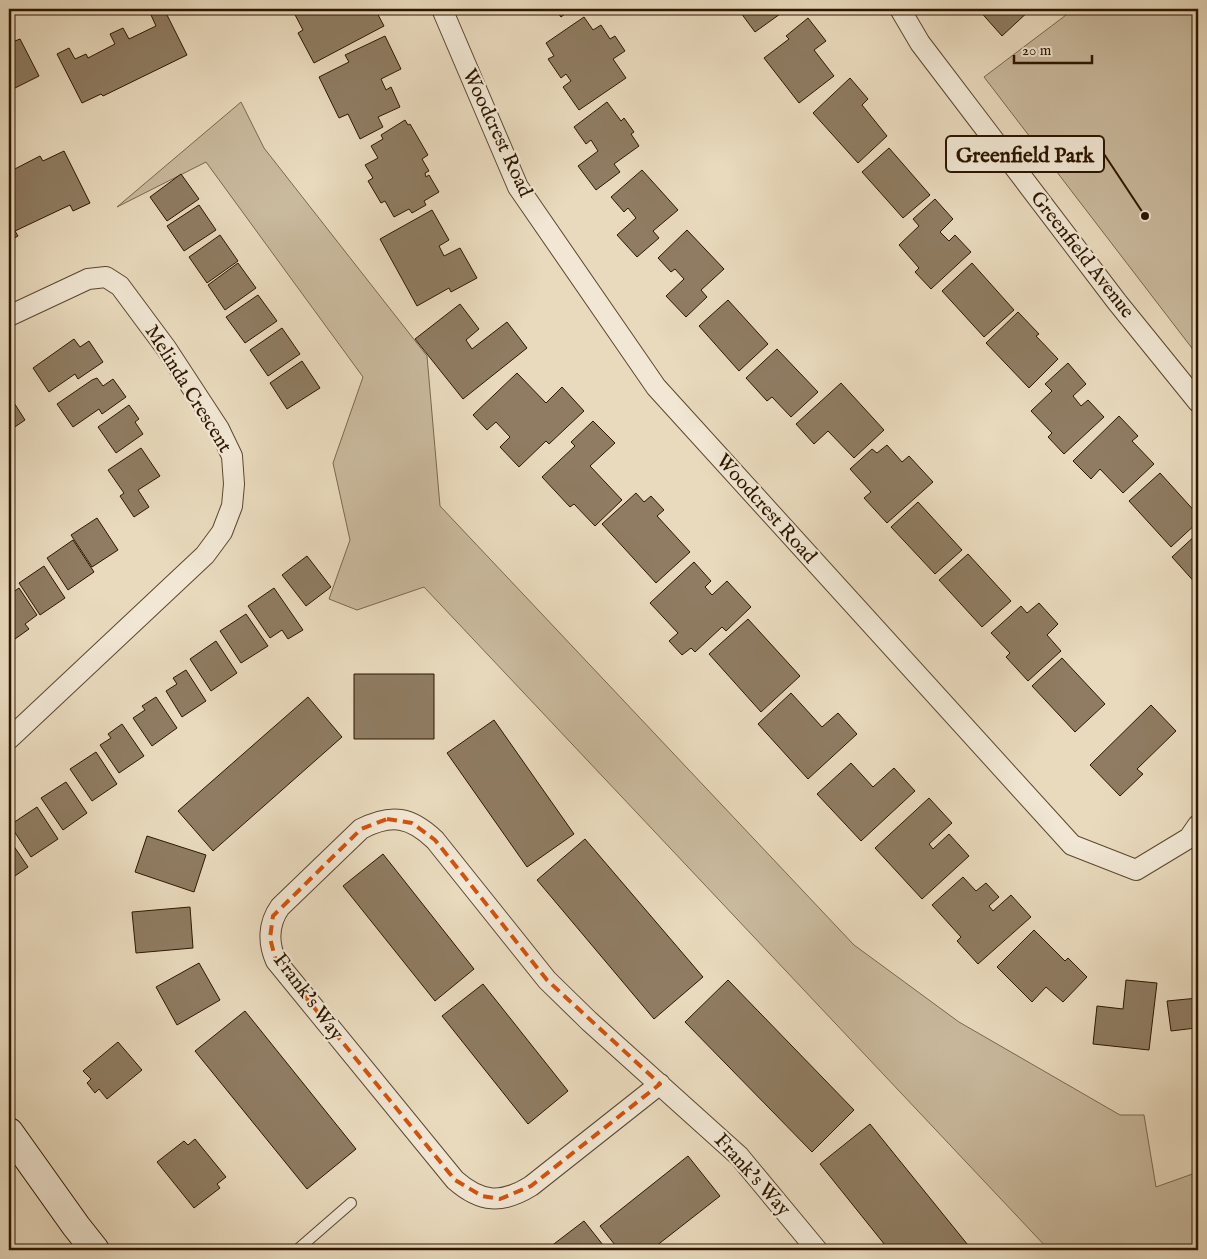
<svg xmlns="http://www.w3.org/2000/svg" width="1207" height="1259" font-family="'IM FELL English',serif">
<rect width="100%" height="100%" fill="#e9dabd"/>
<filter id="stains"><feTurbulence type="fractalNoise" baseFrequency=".004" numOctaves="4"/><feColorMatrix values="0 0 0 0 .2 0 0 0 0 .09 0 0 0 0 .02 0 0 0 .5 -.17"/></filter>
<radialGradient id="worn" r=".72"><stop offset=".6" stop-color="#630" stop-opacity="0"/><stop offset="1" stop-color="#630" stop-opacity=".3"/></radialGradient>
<path fill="#c9b99d" stroke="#7b684e" d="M1074 9H1198V356L984 77Z
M241 102 264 148 427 356 440 506 854 945 959 1022 1120 1115H1144L1156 1187 1198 1172V1250H1049L424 587 357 610 329 599 350 540 333 463 363 377 206 162 117 207Z"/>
<path fill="#8f7c62" stroke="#2d1600" d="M164 9 187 55 103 96 101 94 82 103 57 54 69 48 75 59 86 54 88 58 115 44 110 34 123 28 129 39 156 26 151 15Z
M285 9H375L384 26 314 63 298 33 303 30 293 11 288 14Z
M555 9H571L561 17Z
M738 9H787L755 32Z
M978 9H1031L1002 36Z
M584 17 593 30 601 25 610 39 615 36 625 51 613 59 626 78 579 110 563 87 571 81 566 74 561 78 548 59 554 56 546 43Z
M808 18 826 41 814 50 834 76 799 103 764 58 789 39 786 36Z
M11 33 15 41 20 39 39 76 9 91V34Z
M385 36 401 69 381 79 386 90 391 87 400 107 378 117 383 127 360 139 348 114 339 118 319 77 349 62 345 55Z
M850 78 868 99 862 105 887 136 858 163 813 113Z
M607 102 621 121 624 118 634 132 631 134 639 146 614 164 620 172 596 190 578 166 598 151 591 140 586 144 574 127Z
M405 120 408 125 410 124 428 155 422 159 429 171 425 173 426 177 429 175 439 192 424 201 426 205 412 213 409 209 394 217 385 201 381 203 368 181 373 178 365 165 378 158 371 146 383 139 381 135Z
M889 148 930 195 903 218 862 172Z
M64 151 90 203 73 211 70 205 15 231 18 236 9 241V172L40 156 43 161Z
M642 170 678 210 653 231 659 238 637 257 617 235 636 218 628 208 624 212 611 197Z
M181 174 199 199 167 221 150 197Z
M935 199 953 219 940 232 949 241 955 235 971 252 931 289 915 272 919 268 899 245 919 226 913 219Z
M199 205 216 230 184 251 167 226Z
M432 210 449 240 439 246 444 256 460 248 477 278 451 292 449 288 417 306 380 239Z
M687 230 724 269 701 290 707 297 686 317 666 296 684 279 675 269 671 272 658 258Z
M220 235 238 261 207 283 189 257Z
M238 263 256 288 225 310 208 285Z
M972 263 1014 310 984 337 942 291Z
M258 295 277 321 245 343 226 317Z
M728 300 768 344 739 371 699 326Z
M460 304 479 329 466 340 472 349 507 322 527 348 463 399 415 339Z
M1018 312 1039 334 1036 336 1058 359 1029 388 986 343Z
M282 328 300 354 268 376 250 350Z
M74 339 80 347 89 341 103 362 78 379 75 374 49 392 33 368Z
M777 349 818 392 791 417 772 397 767 401 746 378Z
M302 361 320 388 287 409 270 383Z
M1068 363 1086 384 1073 396 1081 406 1088 400 1104 417 1064 454 1048 437 1052 433 1031 411 1052 391 1045 384Z
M517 373 546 403 562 387 584 411 549 444 546 441 519 467 500 447 510 437 496 422 487 430 473 415Z
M97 378 103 386 113 379 126 397 102 414 99 409 73 427 57 404 92 380Z
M841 383 884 430 854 458 828 431 814 444 796 424Z
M9 395 25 420 9 431Z
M129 405 139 419 135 422 143 434 116 453 98 427Z
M1119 416 1138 436 1132 441 1154 464 1123 493 1100 469 1091 479 1073 461Z
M593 421 615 443 590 466 622 500 595 526 574 504 570 507 542 477 575 446 571 442Z
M887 445 902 462 909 456 933 482 887 523 864 498 871 492 850 469 872 449 877 453Z
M141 448 160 476 138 490 149 507 134 517 120 496 124 493 108 470Z
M1160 473 1198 515V522L1171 547 1129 501Z
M636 493 644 502 651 496 664 510 657 516 690 552 656 583 602 524Z
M918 502 962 550 935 574 891 527Z
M97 518 118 550 92 567 71 535Z
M1198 533V586L1172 557Z
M73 540 94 572 68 590 47 558Z
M968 554 1011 601 982 627 939 580Z
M307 556 331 587 306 606 282 575Z
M694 562 711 581 705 587 712 595 727 581 751 607 726 631 722 627 695 652 691 648 682 655 669 641 678 633 650 603Z
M44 566 65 598 40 615 19 583Z
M19 588 37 615 25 624 29 629 15 639 9 630V595Z
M274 588 303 630 288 639 282 630 270 638 248 606Z
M1039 603 1058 624 1047 635 1061 651 1028 681 1006 657 1010 653 991 633 1021 606 1027 613Z
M246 614 268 646 241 663 220 631Z
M748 619 800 676 761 712 709 654Z
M216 641 237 673 211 691 190 659Z
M1062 658 1105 704 1075 732 1032 686Z
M186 670 206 701 182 717 166 691 177 684 173 678Z
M354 674H434V739H354Z
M791 693 822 727 838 713 857 734 808 779 758 724Z
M156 697 177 728 152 746 133 718 145 710 142 706Z
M308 697 342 737 213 851 178 811Z
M1151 705 1176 731 1137 769 1143 774 1120 796 1090 765Z
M494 720 574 834 527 867 447 753Z
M122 724 144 756 119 773 100 745 111 738 108 734Z
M96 752 117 784 92 801 70 769Z
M851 763 873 787 894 768 915 791 861 841 817 794Z
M66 782 87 813 63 830 41 798Z
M929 798 952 823 929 844 933 849 949 834 969 856 922 899 875 848Z
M37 807 58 839 31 857 10 825Z
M147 836 206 855 194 892 135 872Z
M9 839 28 867 9 880Z
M585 839 703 977 654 1019 537 880Z
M383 854 474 969 435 1001 343 886Z
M963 877 976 891 986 883 999 897 989 906 993 911 1011 895 1031 917 978 964 957 941 961 937 932 905Z
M190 907 193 948 136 953 132 912Z
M1034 930 1065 961 1068 958 1087 977 1063 1002 1046 987 1032 1002 997 967Z
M199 963 220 1000 177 1025 156 987Z
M728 980 854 1110 812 1152 685 1022Z
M1126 980 1157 983 1149 1050 1093 1044 1097 1006 1123 1009Z
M483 984 568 1091 528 1124 442 1016Z
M1198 998V1047L1196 1028 1171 1031 1167 1001Z
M245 1011 356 1149 307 1189 195 1051Z
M118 1042 142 1070 107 1099 99 1089 95 1093 87 1083 91 1079 83 1071Z
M870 1124 972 1250H889L820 1164Z
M195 1139 226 1177 217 1184 220 1188 194 1208 157 1162 184 1141 188 1145Z
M688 1156 720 1196 651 1250H619L600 1226Z
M584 1221 607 1250H546Z"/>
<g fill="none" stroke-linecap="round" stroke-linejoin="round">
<defs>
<path id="service" d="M297 1250 351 1203"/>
<path id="minor" d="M442 9 518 187 656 387 1072 845 1136 870 1189 838 1198 825
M900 9 920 43 1117 302 1198 402
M9 316 88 279 106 277 120 286 166 348 219 429 232 456 234 484 232 506 222 532 205 555 9 739
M660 1084 531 1186C502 1204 481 1203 455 1180L276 961C268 943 268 924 280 907L361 829C392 813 411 817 435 840L547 980 589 1021 739 1156 817 1250"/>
<path id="secondary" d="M9 1132 76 1226 95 1250"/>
</defs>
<use href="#service" stroke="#5c472f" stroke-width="12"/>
<use href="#minor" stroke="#5c472f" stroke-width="22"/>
<use href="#secondary" stroke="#2d1600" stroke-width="30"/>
<use href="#service" stroke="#f1e7d4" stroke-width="10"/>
<use href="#minor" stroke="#f1e7d4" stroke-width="20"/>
<use href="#secondary" stroke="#f1e7d4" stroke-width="28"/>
</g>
<path fill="none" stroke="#d5520b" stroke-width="4" stroke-dasharray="10 6" stroke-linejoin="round" d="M387 819 412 823 435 840 547 980 660 1084 531 1186 500 1199 482 1196 455 1180 276 961 270 938 273 916 361 829Z"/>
<g text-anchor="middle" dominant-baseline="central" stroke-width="4.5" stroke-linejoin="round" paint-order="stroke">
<g font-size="20" fill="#2d1600" stroke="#f1e7d4">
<text transform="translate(497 133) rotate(65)">Woodcrest Road</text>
<text transform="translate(1082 255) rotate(52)">Greenfield Avenue</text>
<text transform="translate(188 389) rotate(58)">Melinda Crescent</text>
<text transform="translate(766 509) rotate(48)">Woodcrest Road</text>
<text transform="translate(308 997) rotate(53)">Frank's Way</text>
<text transform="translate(752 1175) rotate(48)">Frank's Way</text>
</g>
</g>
<path fill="none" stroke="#2d1600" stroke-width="2" d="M1145 216L1104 154"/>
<circle fill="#2d1600" stroke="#f1e7d4" stroke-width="2" cx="1145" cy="216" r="5"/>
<rect fill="#f1e7d4" stroke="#2d1600" stroke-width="2" x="946" y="136" width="158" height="36" rx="5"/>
<g font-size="21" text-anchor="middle" font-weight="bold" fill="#2d1600">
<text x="1025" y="162">Greenfield Park</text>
</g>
<rect width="1207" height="1259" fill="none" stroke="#e9dabd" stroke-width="30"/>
<rect x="10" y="10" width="1187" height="1239" fill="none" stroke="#2d1600" stroke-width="2.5"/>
<rect x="15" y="15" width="1177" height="1229" fill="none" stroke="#2d1600"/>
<path d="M1014 55v8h78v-8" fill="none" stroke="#2d1600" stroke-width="2.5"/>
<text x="1022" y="55" font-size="15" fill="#2d1600" stroke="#f1e7d4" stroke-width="4" paint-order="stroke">20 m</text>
<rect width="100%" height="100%" filter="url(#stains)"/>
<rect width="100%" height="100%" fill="url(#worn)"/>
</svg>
